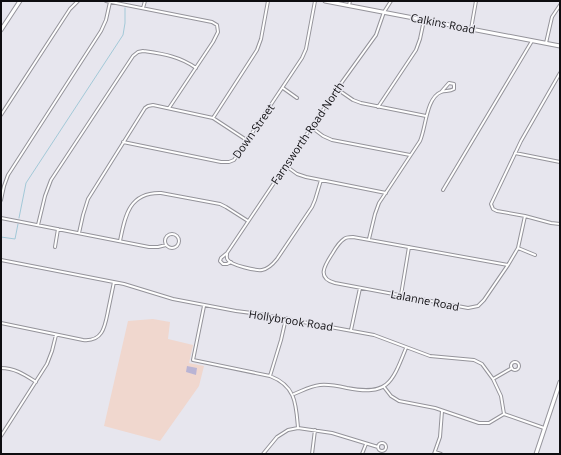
<svg xmlns="http://www.w3.org/2000/svg" width="561" height="455" font-family="'Open Sans',sans-serif">
<rect width="100%" height="100%" fill="#e7e6ee"/>
<path fill="#f0d7ce" d="M153 319 170 322 168 339 193 345 189 363 204 366 199 386 160 441 104 426 128 321Z"/>
<path fill="#b9b4d4" d="M187 366 197 368 196 375 186 372Z"/>
<g fill="none" stroke-linecap="round" stroke-linejoin="round">
<path stroke="#a3c9d8" stroke-width="1" d="M19 218 26 183 123 35 125 23V8
M1 237 15 239 18 224"/>
<defs>
<path id="minor" d="M106 1 212 22 217 25 218 32 213 42 169 108
M349 5 350 1
M143 8 145 1
M471 29 476 1
M546 43 552 17 560 5
M560 73 521 141 491 204 493 209 497 211 525 216 551 223 560 224
M283 88 297 98
M337 89 353 100 361 103 426 116
M378 107 416 50 420 39 424 20
M1 115 70 9 78 1
M213 118 257 50 261 39 268 1
M311 127 323 136 332 140 410 155
M123 142 221 162H229L234 160 302 58 306 49 315 1
M515 153 560 162
M286 166 297 174 306 177 386 193
M443 190 532 41
M1 200 4 186 8 175 101 31 106 20 110 2
M1 218 149 247H158L166 245
M38 225 45 196 51 180 133 56 138 52 143 51C163 54 179 56 196 68
M79 233 83 215 88 199 145 108 148 106 153 105 213 118 248 141
M165 241a7 7 0 1 1 14 0a7 7 0 1 1-14 0Z
M369 239 375 214 379 203 420 141C426 128 426 98 441 92 445 90 449 92 454 89V84L449 83 442 91
M120 241C125 216 129 192 161 193L220 204 226 207 248 221
M55 247 58 229
M518 248 535 255
M227 254C227 256 226 258 228 260 231 265 256 271 262 270 268 269 273 264 277 259L312 207 315 200 321 180
M1 260 124 284 173 299 236 311 259 314 374 335 430 356 474 360 482 364 493 379 501 396 504 414
M231 262 227 264H223L220 261 221 258 227 253 337 89 376 35 384 12 391 1
M508 265 353 237C349 237 346 237 344 239 339 242 335 249 332 254 325 265 316 278 335 283L468 308 478 306 484 300 508 265 518 248 525 216
M401 295 409 247
M204 306 193 360 270 376C296 386 296 404 298 428
M1 323 83 340C103 342 105 326 108 311 110 301 112 292 114 282
M351 330 360 288
M511 366a4 4 0 1 1 8 0a4 4 0 1 1-8 0Z
M1 368C15 368 25 375 36 382
M270 376 281 340 286 318
M493 379 512 368
M384 387 391 396 399 401 435 408 479 423H489L504 414
M294 394C302 391 310 386 320 385 329 384 338 386 347 388 388 396 392 383 406 348
M504 414 544 428
M1 436 47 364 52 351 56 335
M378 447a4 4 0 1 1 8 0a4 4 0 1 1-8 0Z
M435 452 441 454
M263 454 277 437 288 430 298 428 332 433 378 447
M312 454 315 430
M362 454 366 444
M434 454 440 437 442 411"/>
<path id="secondary" d="M325 1 560 46
M1 30 20 1"/>
<path id="primary" d="M536 454 560 382"/>
</defs>
<use href="#minor" stroke="#94939a" stroke-width="4"/>
<use href="#secondary" stroke="#94939a" stroke-width="5"/>
<use href="#primary" stroke="#94939a" stroke-width="5"/>
<use href="#minor" stroke="#fff" stroke-width="2"/>
<use href="#secondary" stroke="#fff" stroke-width="3"/>
<use href="#primary" stroke="#fff" stroke-width="3"/>
</g>
<g text-anchor="middle" dominant-baseline="central" stroke-width="3" stroke-linejoin="round" paint-order="stroke">
<g font-size="11" fill="#0e0d10" stroke="#e7e6ee">
<text transform="translate(443 23) rotate(11)">Calkins Road</text>
<text transform="translate(253 131) rotate(-55)">Down Street</text>
<text transform="translate(307 133) rotate(-56)">Farnsworth Road North</text>
<text transform="translate(425 300) rotate(11)">Lalanne Road</text>
<text transform="translate(291 320) rotate(9)">Hollybrook Road</text>
</g>
</g>
<rect width="561" height="455" fill="none" stroke="#0e0d10" stroke-width="4"/>
</svg>
